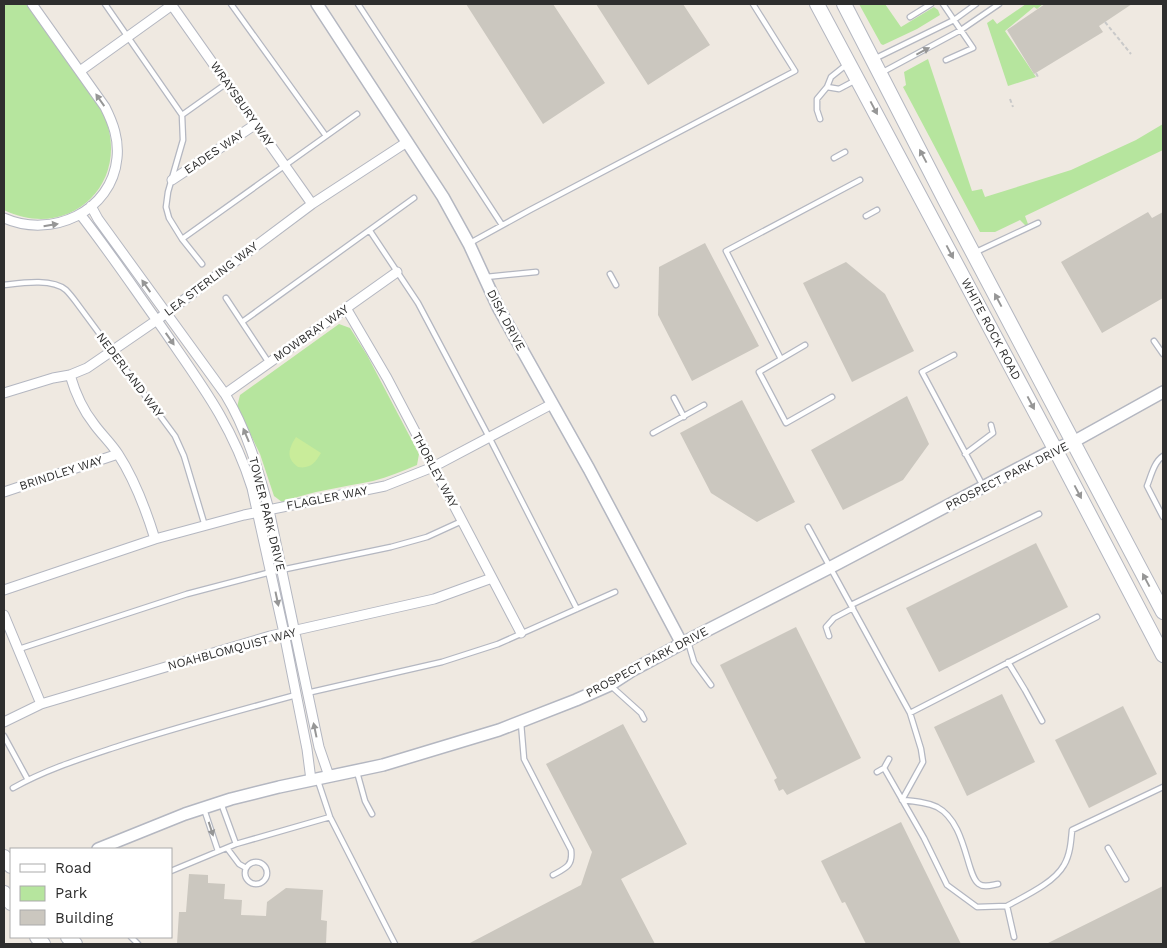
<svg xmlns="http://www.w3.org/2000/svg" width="1167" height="948" font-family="'Work Sans',sans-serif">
<rect width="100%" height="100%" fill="#efe9e1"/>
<path fill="#b6e59e" d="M4 4H26L102 111C135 179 72 243 4 210Z
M859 4H885L901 27 934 7 938 10 940 15 917 29 883 45 881 44Z
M1026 4H1043L1037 9 1034 7 1005 31 1036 77 1008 86 987 23 993 19 997 24Z
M928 59 972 191 982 189 985 197 1071 170 1136 140 1163 124V150L1025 216 1028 224 1026 226 1020 220 995 232H980L903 87 906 85 904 72Z
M339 324 350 328 367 355 419 454 417 465C403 471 388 477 373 481 343 487 312 491 282 502L274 496 260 454 237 407 240 395Z"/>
<path fill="#c9ec9a" d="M296 437 321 453C315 463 310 469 298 467 285 458 289 448 296 437Z"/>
<path fill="#cbc7bf" d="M466 4H553L605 83 543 124Z
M596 4H683L710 45 648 85Z
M1045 4H1132L1099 26 1103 32 1034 74 1007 30Z
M1148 212 1152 218 1163 212V298L1102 333 1061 262Z
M705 243 759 346 692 381 658 315 659 267Z
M846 262 885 294 914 351 852 382 803 283Z
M907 396 929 444 903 480 843 510 811 450Z
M742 400 795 502 757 522 711 493 680 433Z
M1036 543 1068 607 939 672 906 608Z
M796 627 861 758 787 795 783 789 779 791 774 780 777 778 720 665Z
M1002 694 1035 762 967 796 934 727Z
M1123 706 1157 774 1089 808 1055 740Z
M623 724 687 844 621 879 655 944H468L581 885 592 852 546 764Z
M901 822 961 944H866L845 902 842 903 821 861Z
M189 874 208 875V883L225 884 224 899 242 900 241 915 266 916 267 902 286 888 323 890 321 920 327 921 326 944H177L179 912H186Z
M1163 886V944H1046Z"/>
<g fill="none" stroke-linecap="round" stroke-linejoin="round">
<defs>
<path id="service" d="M105 4 182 115 183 140 168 192 166 207 169 218 182 239 202 264
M231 4 326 136
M358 4 502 225
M943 4 973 48 946 60
M910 17 931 4
M874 59 954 20 976 4
M881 73 961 30 999 4
M827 87 839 89 856 80
M182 115 227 83
M820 119 817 110V99L827 87 831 77 846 65
M834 158 845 152
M866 216 877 210
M370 231 418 303 489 437 577 609
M182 239 357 114
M470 243 530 210 795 71 753 4
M976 252 1038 223
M610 274 616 285
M486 277 536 272
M4 285C21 283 52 278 66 290 70 294 73 298 76 302L175 436 184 456 205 526
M226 298 269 363
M242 322 414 198
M1154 341 1163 354
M805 345 759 372 786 423 832 397
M954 355 922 372 983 486
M781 359 726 251 860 180
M674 398 684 417
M653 433 704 405
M965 454 993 433 991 425
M1163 456C1154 462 1151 476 1147 486L1163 517
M808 527 910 713 921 749 923 762 902 800
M281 570 391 547 427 537 462 521
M851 605 1039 514
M829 636 826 627 834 618 853 608
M688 642 694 662 711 685
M19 649 187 594 271 572
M1008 662 1025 690 1042 721
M611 686 641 713 644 719
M307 693 442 662 498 644 615 592
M910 713 1097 617
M521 723 524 759 571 850C573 866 566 868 553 875
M4 736 28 780
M884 768 924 838 947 885 977 907 1007 906
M357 772 365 801 372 814
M877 772 884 768 889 759
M318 781 330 817 395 944
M13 788C47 769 83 758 119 746 178 727 237 711 296 695
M902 800C914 801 926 802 937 807 967 823 966 876 979 884 984 888 992 885 998 884
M221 803 236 844
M204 809 218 851
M227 848 239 864 246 868
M1108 848 1126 879
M245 873a11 11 0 1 1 22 0a11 11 0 1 1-22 0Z
M171 871 236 844 330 817
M131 937 138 944
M1014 937 1007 906C1025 896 1054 883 1064 865 1070 855 1071 842 1072 830L1163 787"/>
<path id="minor" d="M171 4 312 204
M80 71 172 5
M172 180 256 124
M91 206 98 219 225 394C247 430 258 469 269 510L319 747 329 776
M80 214C109 251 135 290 163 329 200 383 232 424 252 488L284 633 307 749 311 780
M4 218C51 239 112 212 117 158 119 139 113 123 105 107L32 4
M346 308 387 378 521 633
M70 375C75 392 82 409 94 424 101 434 111 443 118 454 135 480 146 510 155 539
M4 393 53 378 70 375 87 368 157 320 312 204 407 142
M225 394 397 272
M4 492 118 454
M4 590 155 539 244 515 385 486 433 467 552 404
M4 615 41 704
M4 722 41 704 270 636 434 599 492 578"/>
<path id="tertiary" d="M317 4 443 197 469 244 498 307 589 469 682 644
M98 849 185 814 231 799 279 787 383 765 499 730 576 700 610 685 633 670 696 636 831 567 1055 449 1073 442 1163 392"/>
<path id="secondary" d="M817 4 1055 449 1163 655
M844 4 945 200 1163 612
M4 857 11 866
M4 893 11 903
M37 937 43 944
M68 937 75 944"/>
</defs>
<use href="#service" stroke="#b4b7c1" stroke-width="7"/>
<use href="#minor" stroke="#b4b7c1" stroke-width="11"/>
<use href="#tertiary" stroke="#b4b7c1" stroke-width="14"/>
<use href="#secondary" stroke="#b4b7c1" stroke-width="16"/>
<path stroke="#c9c9c9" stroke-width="2" stroke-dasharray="4 2.5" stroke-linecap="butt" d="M1105 22 1131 54
M1036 73 1038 77
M1010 99 1013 107"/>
<use href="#service" stroke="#fff" stroke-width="4.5"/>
<use href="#minor" stroke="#fff" stroke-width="9"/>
<use href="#tertiary" stroke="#fff" stroke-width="11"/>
<use href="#secondary" stroke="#fff" stroke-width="14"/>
</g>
<defs><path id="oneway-solid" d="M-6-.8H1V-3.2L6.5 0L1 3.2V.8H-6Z" transform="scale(1.25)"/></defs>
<g fill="#969696">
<use href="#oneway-solid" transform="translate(923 51) rotate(-28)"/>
<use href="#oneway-solid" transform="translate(100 100) rotate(-125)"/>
<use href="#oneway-solid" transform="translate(874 108) rotate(62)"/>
<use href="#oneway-solid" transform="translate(923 156) rotate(-118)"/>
<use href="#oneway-solid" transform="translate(51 225) rotate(-9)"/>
<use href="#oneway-solid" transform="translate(950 252) rotate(62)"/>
<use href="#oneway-solid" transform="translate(146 286) rotate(-125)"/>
<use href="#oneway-solid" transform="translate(998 300) rotate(-118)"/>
<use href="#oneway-solid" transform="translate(170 339) rotate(55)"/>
<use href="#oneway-solid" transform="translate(1031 403) rotate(62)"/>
<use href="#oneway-solid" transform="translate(246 435) rotate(-113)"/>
<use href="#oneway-solid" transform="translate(1078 492) rotate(62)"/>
<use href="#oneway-solid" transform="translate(1146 580) rotate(-118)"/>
<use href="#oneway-solid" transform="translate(277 599) rotate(78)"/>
<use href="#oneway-solid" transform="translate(315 730) rotate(-102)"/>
<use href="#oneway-solid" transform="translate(211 829) rotate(72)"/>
</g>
<g text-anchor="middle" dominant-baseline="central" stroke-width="5" stroke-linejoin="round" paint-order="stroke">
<g font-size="12" fill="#2e2e2e" stroke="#fff">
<text transform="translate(242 104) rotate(55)">WRAYSBURY WAY</text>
<text transform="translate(214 152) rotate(-34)">EADES WAY</text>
<text transform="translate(211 279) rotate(-37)">LEA STERLING WAY</text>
<text transform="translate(506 320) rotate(62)">DISK DRIVE</text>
<text transform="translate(991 329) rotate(62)">WHITE ROCK ROAD</text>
<text transform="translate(311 333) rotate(-35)">MOWBRAY WAY</text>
<text transform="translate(130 375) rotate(53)">NEDERLAND WAY</text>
<text transform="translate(435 470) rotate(62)">THORLEY WAY</text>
<text transform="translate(61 473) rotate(-18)">BRINDLEY WAY</text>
<text transform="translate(1007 476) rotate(-27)">PROSPECT PARK DRIVE</text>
<text transform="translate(327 498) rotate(-11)">FLAGLER WAY</text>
<text transform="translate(267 514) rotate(76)">TOWER PARK DRIVE</text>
<text transform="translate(232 649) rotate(-15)">NOAHBLOMQUIST WAY</text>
<text transform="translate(647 662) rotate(-28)">PROSPECT PARK DRIVE</text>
</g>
</g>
<rect width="1167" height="948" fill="none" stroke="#2e2e2e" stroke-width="10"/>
<rect x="10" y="848" width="162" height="90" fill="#ffffff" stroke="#ababab"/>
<rect x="20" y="864" width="25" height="8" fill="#ffffff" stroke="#ababab"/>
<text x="55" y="873" font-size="15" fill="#2e2e2e">Road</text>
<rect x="20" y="886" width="25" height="15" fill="#b6e59e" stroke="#ababab"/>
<text x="55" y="898" font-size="15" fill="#2e2e2e">Park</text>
<rect x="20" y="910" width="25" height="15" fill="#cbc7bf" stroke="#ababab"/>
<text x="55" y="923" font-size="15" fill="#2e2e2e">Building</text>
</svg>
